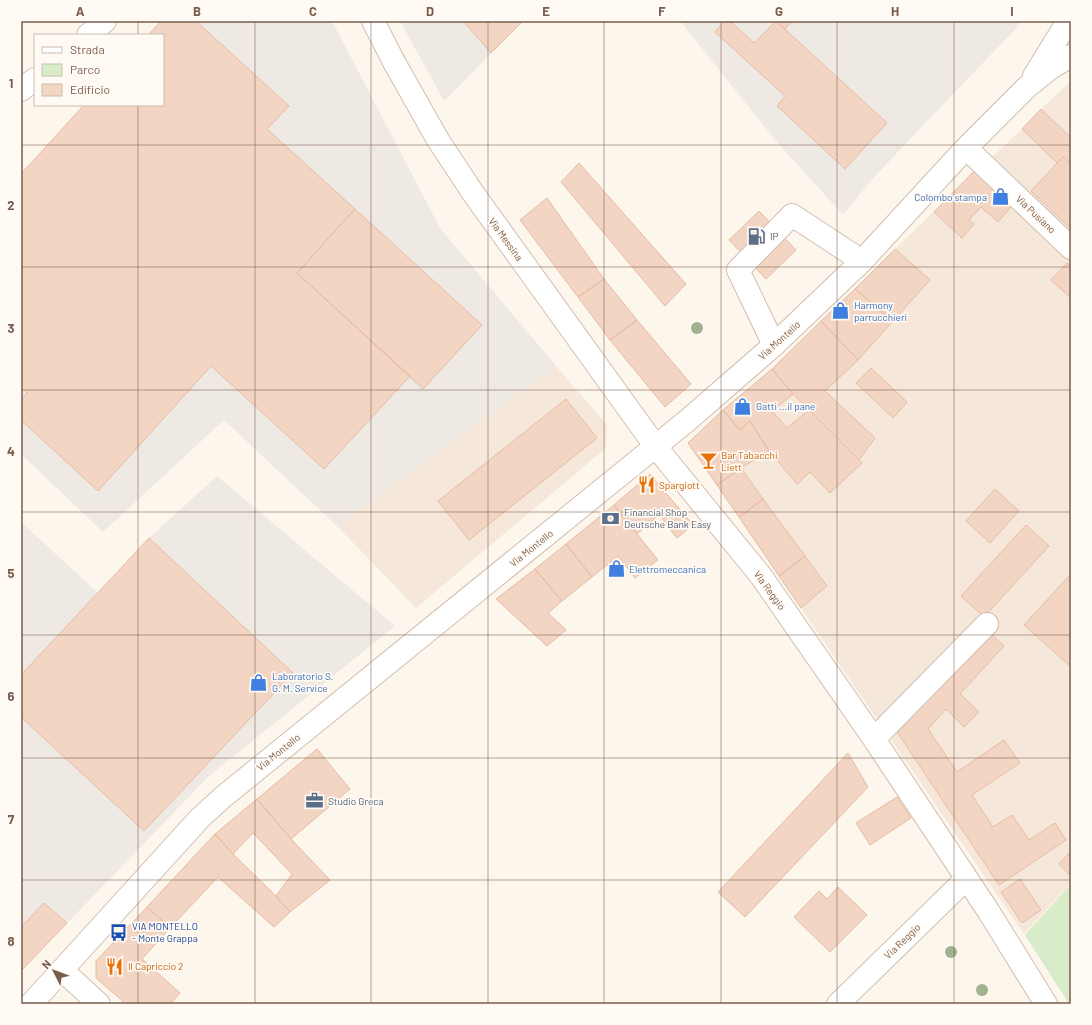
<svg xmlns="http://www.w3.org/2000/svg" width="1092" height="1025" font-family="Barlow,sans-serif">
<rect width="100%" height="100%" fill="#fdf6ec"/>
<path fill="#f5e8da" d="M1071 81V883L1024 934 688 443 723 410 772 369 931 214 1022 129 1041 109Z
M556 366 607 425 606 448 416 608 337 526Z"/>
<path fill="#efe9e4" d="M161 21H332L440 228 556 366 337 526 224 420 103 532 21 454V174L163 105V35Z
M400 21H523L444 101Z
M680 21H1023L910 139 868 184 843 215 776 141Z
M217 476 395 626 209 776 21 971V522L98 593 149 538Z"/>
<path fill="#d8ecc9" d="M1071 884V1004H1069L1025 935Z"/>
<path fill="#f3d5c3" stroke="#e6bba3" d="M161 21H196L289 106 267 129 355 209 297 273 410 376 324 469 211 366 98 491 21 420V399L27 393 21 388V174L84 105H163V35H148Z
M463 21H523L491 53Z
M724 21H730L754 43 776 21 887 123 845 169 777 106 785 96 715 32Z
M776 21H792L785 29Z
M1041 109 1071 138V165L1063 157 1057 163 1022 129Z
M1063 157 1071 165V229L1031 191Z
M579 163 686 284 665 306 561 182Z
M977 168 1015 202 998 222 981 207 969 220 974 224 962 238 934 212Z
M547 198 604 279 578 297 520 220Z
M355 209 482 325 423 389 297 273Z
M759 211 796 250 766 279 729 240Z
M895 249 930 280 893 321 855 289Z
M1067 263 1071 266V298L1051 280Z
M604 279 637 320 610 340 578 297Z
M855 289 893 321 858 360 821 321Z
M637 320 691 384 665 407 610 340Z
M821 321 858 360 825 391 875 438 859 460 793 394 772 369Z
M871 368 907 402 893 418 856 383Z
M772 369 793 394 772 411 787 428 809 410 862 463 830 493 810 472 797 484 769 451 750 421 740 430 723 410Z
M566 399 597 438 469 540 438 501Z
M723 410 740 430 750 421 769 451 741 468 717 485 688 443Z
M741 468 763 499 739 517 717 485Z
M650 474 693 525 677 538 659 515 637 534 614 505Z
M995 489 1019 511 990 543 966 521Z
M763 499 805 556 779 576 739 517Z
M614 505 658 560 635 578 618 556 592 577 566 544Z
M1026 525 1049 546 984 617 961 596Z
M149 538 293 673 144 831 21 717V675Z
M566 544 592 577 562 601 535 569Z
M805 556 827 586 801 608 779 576Z
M535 569 562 601 548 613 566 630 547 646 496 599Z
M1070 575 1071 576V667L1024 625Z
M988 631 1004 646 960 694 979 712 964 727 946 709 928 729 957 772 1004 740 1020 763 972 795 993 827 1012 815 1029 840 1055 823 1066 840 999 885 897 732 899 727Z
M317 749 350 789 291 839 257 799Z
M848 753 868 787 745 917 718 892Z
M897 797 911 818 870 845 856 823Z
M257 799 291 839 330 880 290 912 276 896 292 874 253 833 233 854 215 834Z
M215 834 233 854 276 896 290 912 274 927 218 877 170 928 147 907Z
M1071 851V873L1069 874 1059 864Z
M1020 879 1041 910 1022 923 1001 892Z
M838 887 867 915 830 952 794 917 819 891 827 899Z
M44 903 67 923 21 971V927Z
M147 907 170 928 142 959 180 993 170 1004H126L96 978V961Z"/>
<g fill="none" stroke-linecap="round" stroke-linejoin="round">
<defs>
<path id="minor" d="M373 21 394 62 438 140 473 193 656 447 761 576 874 739 987 909 1046 1004
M88 35 105 21
M1034 76 1068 21
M21 90 35 79
M966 148 1071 248
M774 345 738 270 792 215 862 261
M874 739 987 624
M62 970 99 1004
M31 1004 200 818 223 797 688 420 774 345 862 261 966 148 1027 87 1052 67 1071 56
M838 1004 966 879"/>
</defs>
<use href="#minor" stroke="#d1beb0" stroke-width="24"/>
<use href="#minor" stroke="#fff" stroke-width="22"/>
</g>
<g fill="#a0b28e">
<circle cx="697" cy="328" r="6"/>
<circle cx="951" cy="952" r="6"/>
<circle cx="982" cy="990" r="6"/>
</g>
<path fill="none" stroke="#7a5c4d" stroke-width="1" stroke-opacity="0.55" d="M138 21V35M255 21V1004M371 21V1004M488 21V1004M604 21V1004M721 21V1004M837 21V1004M954 21V1004M138 105V1004M21 145H1071M21 267H1071M21 390H1071M21 512H1071M21 635H1071M21 758H1071M21 880H1071"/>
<defs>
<symbol id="shop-bare" viewBox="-9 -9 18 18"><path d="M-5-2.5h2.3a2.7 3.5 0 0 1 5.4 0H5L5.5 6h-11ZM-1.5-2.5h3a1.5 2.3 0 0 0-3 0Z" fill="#3f7fe0" stroke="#fffaf3" stroke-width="2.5" paint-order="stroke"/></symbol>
<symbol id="fuel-bare" viewBox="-9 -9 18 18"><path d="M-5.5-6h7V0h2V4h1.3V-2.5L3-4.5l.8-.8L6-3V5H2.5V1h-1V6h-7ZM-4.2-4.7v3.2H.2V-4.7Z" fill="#5c6f8a" stroke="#fffaf3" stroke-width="2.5" paint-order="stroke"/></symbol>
<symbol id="bar-bare" viewBox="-9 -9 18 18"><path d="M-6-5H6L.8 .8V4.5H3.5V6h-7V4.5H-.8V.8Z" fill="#e8710a" stroke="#fffaf3" stroke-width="2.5" paint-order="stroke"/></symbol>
<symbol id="restaurant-bare" viewBox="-9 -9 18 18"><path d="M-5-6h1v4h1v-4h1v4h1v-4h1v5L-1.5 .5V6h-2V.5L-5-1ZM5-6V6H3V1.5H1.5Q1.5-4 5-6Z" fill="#e8710a" stroke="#fffaf3" stroke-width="2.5" paint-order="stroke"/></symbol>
<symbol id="bank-bare" viewBox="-9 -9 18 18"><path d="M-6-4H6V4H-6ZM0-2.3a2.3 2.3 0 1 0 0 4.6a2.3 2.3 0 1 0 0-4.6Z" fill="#5c6f8a" stroke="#fffaf3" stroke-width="2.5" paint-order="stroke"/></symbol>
<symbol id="office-bare" viewBox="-9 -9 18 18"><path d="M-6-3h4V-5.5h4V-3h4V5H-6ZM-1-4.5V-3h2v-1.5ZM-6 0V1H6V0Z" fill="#5c6f8a" stroke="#fffaf3" stroke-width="2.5" paint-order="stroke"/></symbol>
<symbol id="bus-bare" viewBox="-9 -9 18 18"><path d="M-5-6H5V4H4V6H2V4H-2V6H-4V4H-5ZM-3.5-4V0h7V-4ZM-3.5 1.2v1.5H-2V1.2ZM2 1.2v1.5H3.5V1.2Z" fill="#1a4fb4" stroke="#fffaf3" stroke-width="2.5" paint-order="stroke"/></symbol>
</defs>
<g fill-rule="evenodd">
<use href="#shop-bare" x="988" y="184" width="25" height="25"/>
<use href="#fuel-bare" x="744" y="224" width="25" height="25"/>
<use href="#shop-bare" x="828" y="298" width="25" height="25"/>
<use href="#shop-bare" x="730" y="394" width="25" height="25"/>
<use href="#bar-bare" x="696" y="448" width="25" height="25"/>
<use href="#restaurant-bare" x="634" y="472" width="25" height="25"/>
<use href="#bank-bare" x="598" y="506" width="25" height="25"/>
<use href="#shop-bare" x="604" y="556" width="25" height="25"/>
<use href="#shop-bare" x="246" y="670" width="25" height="25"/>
<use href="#office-bare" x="302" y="788" width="25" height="25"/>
<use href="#bus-bare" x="106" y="920" width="25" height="25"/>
<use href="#restaurant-bare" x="102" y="954" width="25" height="25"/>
</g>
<g text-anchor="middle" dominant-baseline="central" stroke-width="3.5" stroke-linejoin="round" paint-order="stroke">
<g font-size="10" fill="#366cbe" stroke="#fffaf3" text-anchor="start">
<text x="987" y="197" text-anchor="end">Colombo stampa</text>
<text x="854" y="305">Harmony<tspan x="854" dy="12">parrucchieri</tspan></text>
<text x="756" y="406">Gatti ...il pane</text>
<text x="629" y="569">Elettromeccanica</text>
<text x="272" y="676">Laboratorio S.<tspan x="272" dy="12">G. M. Service</tspan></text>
</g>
<g font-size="10" fill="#7a5c4d" stroke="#fffaf3">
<text transform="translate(1036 214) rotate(43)">Via Pusiano</text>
<text transform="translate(506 239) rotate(54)">Via Messina</text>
<text transform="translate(779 340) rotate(-42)">Via Montello</text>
<text transform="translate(531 548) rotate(-39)">Via Montello</text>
<text transform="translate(770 590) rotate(54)">Via Reggio</text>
<text transform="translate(278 752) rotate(-39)">Via Montello</text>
<text transform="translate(902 941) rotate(-44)">Via Reggio</text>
</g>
<g font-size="10" fill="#4e5e75" stroke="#fffaf3" text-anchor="start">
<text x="770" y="236">IP</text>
<text x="624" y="512">Financial Shop<tspan x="624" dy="12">Deutsche Bank Easy</tspan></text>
<text x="328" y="801">Studio Greca</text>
</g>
<g font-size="10" fill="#c56008" stroke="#fffaf3" text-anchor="start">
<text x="721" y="455">Bar Tabacchi<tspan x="721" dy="12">Liett</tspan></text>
<text x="659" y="485">Spargiott</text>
<text x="128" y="966">Il Capriccio 2</text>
</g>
<g font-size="10" fill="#164399" stroke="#fffaf3" text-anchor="start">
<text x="132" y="926">VIA MONTELLO<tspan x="132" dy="12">‐ Monte Grappa</tspan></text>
</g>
</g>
<rect width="1092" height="1025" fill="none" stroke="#fffaf3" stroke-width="44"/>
<rect x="34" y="34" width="130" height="72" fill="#fffaf3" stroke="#cabbb1"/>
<rect x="42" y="47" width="20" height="6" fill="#ffffff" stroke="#cabbb1"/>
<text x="70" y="54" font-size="12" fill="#7a5c4d">Strada</text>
<rect x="42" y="64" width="20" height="12" fill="#d8ecc9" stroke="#cabbb1"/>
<text x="70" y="74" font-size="12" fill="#7a5c4d">Parco</text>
<rect x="42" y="84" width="20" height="12" fill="#f3d5c3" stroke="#cabbb1"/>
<text x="70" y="94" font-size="12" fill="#7a5c4d">Edificio</text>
<g transform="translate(54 971) rotate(312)" stroke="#fffaf3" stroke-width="3" paint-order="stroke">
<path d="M0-3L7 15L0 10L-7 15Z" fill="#7a5c4d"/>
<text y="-6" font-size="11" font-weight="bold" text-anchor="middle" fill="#7a5c4d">N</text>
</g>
<rect x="22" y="22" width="1048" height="981" fill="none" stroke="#7a5c4d" stroke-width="1.5"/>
<g font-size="13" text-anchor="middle" font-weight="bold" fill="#7a5c4d">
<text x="80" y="16">A</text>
<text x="197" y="16">B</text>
<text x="313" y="16">C</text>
<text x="430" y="16">D</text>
<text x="546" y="16">E</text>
<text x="662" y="16">F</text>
<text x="779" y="16">G</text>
<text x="895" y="16">H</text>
<text x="1012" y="16">I</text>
<text x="11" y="88">1</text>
<text x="11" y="210">2</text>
<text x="11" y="333">3</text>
<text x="11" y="456">4</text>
<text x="11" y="578">5</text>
<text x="11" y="701">6</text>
<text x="11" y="824">7</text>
<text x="11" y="946">8</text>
</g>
</svg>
